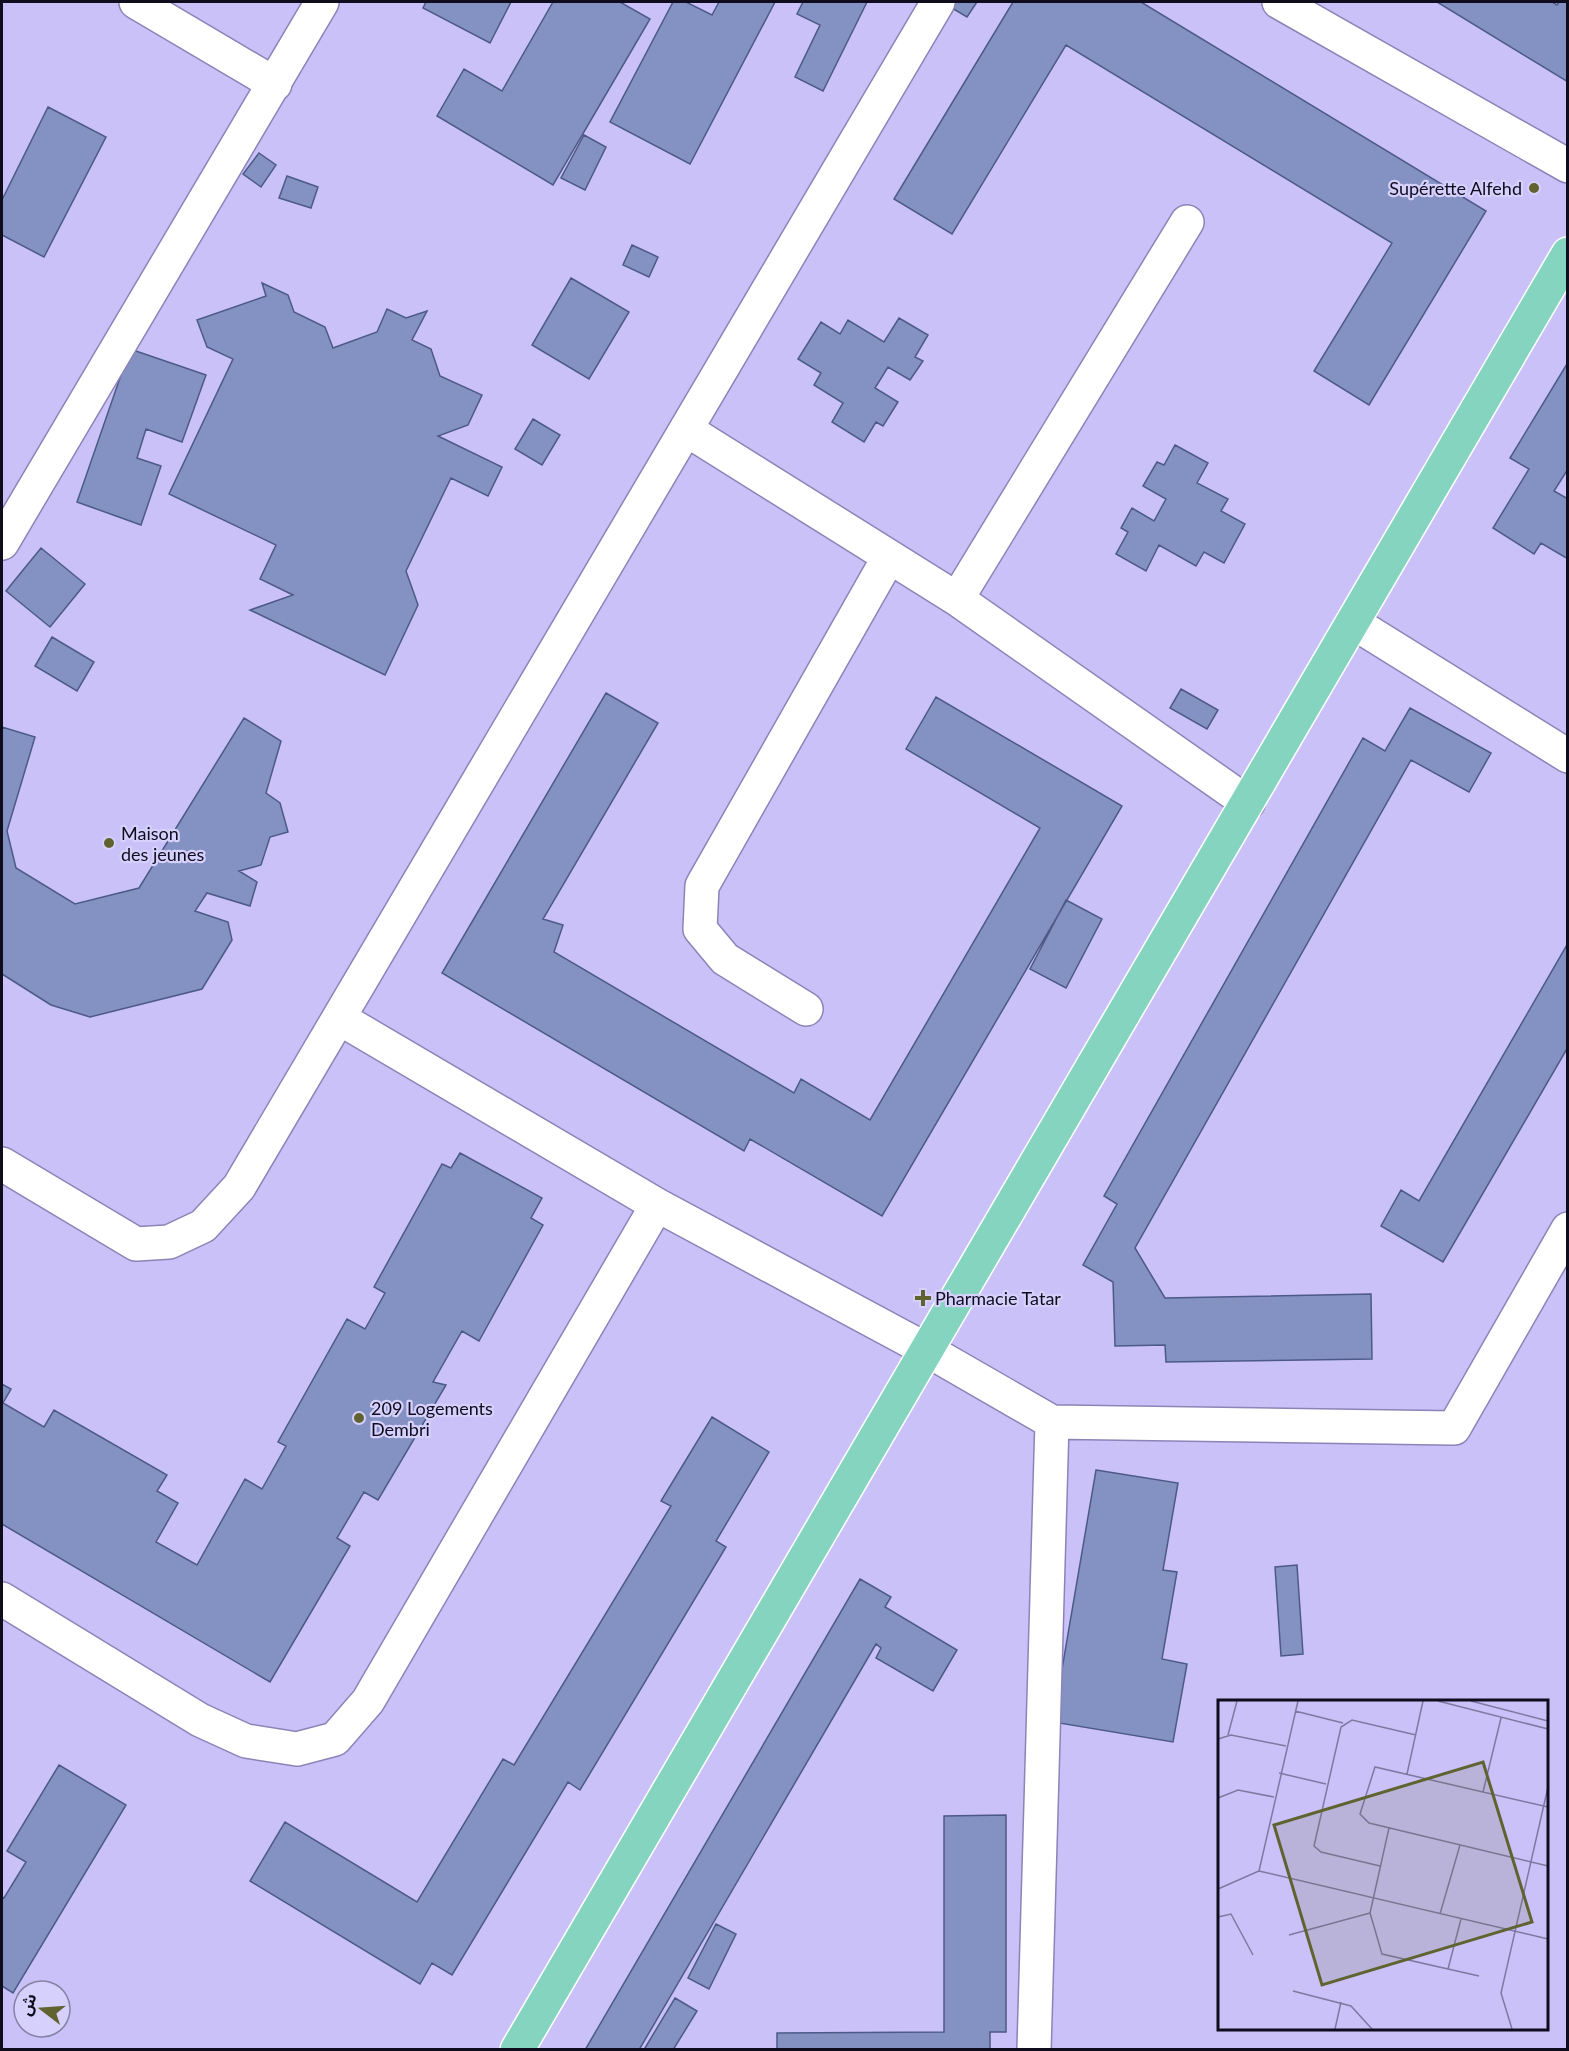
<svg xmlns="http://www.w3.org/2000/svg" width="1569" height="2051" font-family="Lato,'Noto Sans Arabic',sans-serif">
<rect width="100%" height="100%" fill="#c9c1f8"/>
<path fill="#8392c3" stroke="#4d5a88" stroke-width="1.5" d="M426 2H511L490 43 423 8Z
M553 2H620L650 19 553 185 437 116 464 69 502 91Z
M673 2H686L712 15 719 2H775L690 164 610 122Z
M803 2H867L823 91 795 77 820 25 797 14Z
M950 2H977L967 17 947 5Z
M1013 2H1141L1486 211 1369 405 1314 371 1392 243 1066 45 952 234 894 199Z
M1437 2H1552L1557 5 1559 2H1568V82Z
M48 107 106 137 44 257 2 235V200Z
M584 135 606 147 585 190 561 178Z
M259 153 276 165 261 187 243 174Z
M287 176 318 187 311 208 279 198Z
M632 245 658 257 649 277 623 265Z
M571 278 629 312 589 379 532 345Z
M262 283 288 295 294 312 325 327 333 348 377 332 387 309 406 318 427 311 412 340 431 349 440 376 482 395 468 425 438 436 502 467 488 496 451 478 406 571 418 605 385 675 250 610 293 595 260 579 276 545 169 494 233 359 207 347 197 320 266 296Z
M899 318 928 335 915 357 923 361 910 380 888 367 875 388 898 402 883 426 876 422 864 442 832 422 843 403 814 385 821 373 798 359 821 322 840 334 848 320 884 342Z
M130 349 206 375 182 442 146 429 137 458 161 466 141 525 77 502Z
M1567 364 1568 469 1554 491 1568 499V559L1541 543 1534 554 1493 528 1529 469 1510 458Z
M533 419 560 435 542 465 515 449Z
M1175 445 1208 463 1197 483 1228 499 1221 511 1245 524 1224 563 1204 552 1196 566 1159 545 1146 571 1116 554 1128 532 1121 528 1132 508 1154 521 1166 499 1143 486 1157 462 1164 465Z
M41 548 85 584 50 627 6 591Z
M52 637 94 662 77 691 35 666Z
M1181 689 1218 710 1207 729 1170 708Z
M606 693 658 723 543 919 563 925 554 952 794 1093 801 1079 870 1120 1040 828 906 749 936 697 1122 806 882 1216 750 1139 744 1151 442 973Z
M1410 708 1491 753 1469 792 1411 760 1135 1248 1165 1298 1371 1294 1372 1359 1166 1362 1165 1345 1115 1346 1113 1282 1083 1265 1117 1204 1104 1196 1363 738 1385 751Z
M244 718 281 741 266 793 280 803 288 832 270 837 261 865 239 871 257 882 250 906 207 893 195 911 228 922 232 940 202 989 90 1017 51 1005 2 974V727L35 737 7 831 16 868 75 904 139 888Z
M1066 900 1102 919 1066 988 1030 969Z
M1568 943V1047L1443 1262 1381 1226 1401 1190 1419 1201Z
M460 1153 542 1198 531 1218 543 1225 479 1341 462 1331 433 1382 446 1385 378 1500 364 1492 337 1538 350 1546 270 1682 2 1524V1384L11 1389 3 1403 44 1427 54 1410 167 1475 157 1491 178 1503 156 1542 197 1565 245 1479 262 1489 286 1446 278 1442 347 1319 365 1329 385 1293 374 1287 442 1164 451 1168Z
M712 1417 769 1452 716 1541 726 1547 580 1790 568 1782 452 1975 432 1963 420 1984 250 1881 285 1822 417 1902 503 1759 514 1765 671 1506 661 1501Z
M1096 1470 1178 1483 1163 1570 1177 1572 1162 1659 1187 1664 1173 1742 1053 1722Z
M1297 1565 1303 1654 1281 1656 1275 1567Z
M860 1579 891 1597 885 1607 957 1650 933 1691 876 1658 881 1648 876 1644 639 2050H585Z
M59 1765 126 1805 13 1993 2 1986V1897L4 1898 26 1862 7 1851Z
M1006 1815V2032H990V2050H777V2033L944 2032V1816Z
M716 1924 736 1934 709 1989 688 1978Z
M675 1998 697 2011 673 2050H647L645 2048Z"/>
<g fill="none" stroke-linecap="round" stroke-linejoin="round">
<defs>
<path id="minor" d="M136 2 275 84
M1279 2 1568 166
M687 430 957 599 1248 803
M2 543 322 2
M957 599 1187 222
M1354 623 1568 756
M806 1009 725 959 700 929 702 886 889 557
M339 1018 657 1205 927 1350 1052 1422 1454 1428 1568 1229
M2 1164 136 1244 169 1242 203 1226 239 1187 938 2
M2 1599 200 1720 246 1741 297 1749 335 1739 368 1701 657 1205
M1034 2050 1052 1422"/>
<path id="major" d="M517 2050 1568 254"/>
</defs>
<use href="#minor" stroke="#8c84b7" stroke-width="36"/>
<use href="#major" stroke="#fff" stroke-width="36"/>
<use href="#minor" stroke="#fff" stroke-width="33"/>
<use href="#major" stroke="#85d4c0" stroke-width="33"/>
</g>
<g fill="#606230" stroke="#d6d0fc" stroke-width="2">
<circle cx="1534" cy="188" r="6"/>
<circle cx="109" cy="843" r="6"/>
<path d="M920 1289h6v6h6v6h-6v6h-6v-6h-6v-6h6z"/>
<circle cx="359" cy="1418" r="6"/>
</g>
<g text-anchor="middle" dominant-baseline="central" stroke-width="4.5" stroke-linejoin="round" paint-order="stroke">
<g font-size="18" fill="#0f0c1e" stroke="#d6d0fc" text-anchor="start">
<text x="1522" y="188" text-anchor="end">Supérette Alfehd</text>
<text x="121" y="833">Maison<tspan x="121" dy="21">des jeunes</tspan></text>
<text x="935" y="1298">Pharmacie Tatar</text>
<text x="371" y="1408">209 Logements<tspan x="371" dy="21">Dembri</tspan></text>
</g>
</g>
<g transform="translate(1218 1700)">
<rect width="330" height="330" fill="#c9c1f8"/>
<path fill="none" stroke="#7f79a1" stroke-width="1.5" d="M220 1 330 29M253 1 330 21M77 11 125 23M10 35 19 1M0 39 13 35 68 46M61 73 108 84M189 74 205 1M265 92 283 18M0 98 20 90 56 97M330 107 157 67 142 114 151 123 330 166M171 128 152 213 164 254 261 276M162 166 103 152 96 146 123 27 134 20 198 35M41 171 330 239M0 189 41 171 80 1M222 214 242 145M0 217 13 214 35 255M71 235 152 213M230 269 243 219M75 291 133 306 154 329M117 329 123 302M294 329 283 293 330 87"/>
<path fill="#606230" fill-opacity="0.15" stroke="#606230" stroke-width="3" d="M265 62 314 222 104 285 56 125Z"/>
<rect width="330" height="330" fill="none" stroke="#0f0c1e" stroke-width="3"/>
</g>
<rect width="1569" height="2051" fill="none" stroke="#0f0c1e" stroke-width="6"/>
<g transform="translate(42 2009) rotate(287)"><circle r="28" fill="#d6d0fc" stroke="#8682a3" stroke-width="1.5"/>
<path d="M0-4.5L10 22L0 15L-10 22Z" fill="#606230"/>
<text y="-9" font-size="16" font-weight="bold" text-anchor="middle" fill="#0f0c1e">ش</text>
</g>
</svg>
